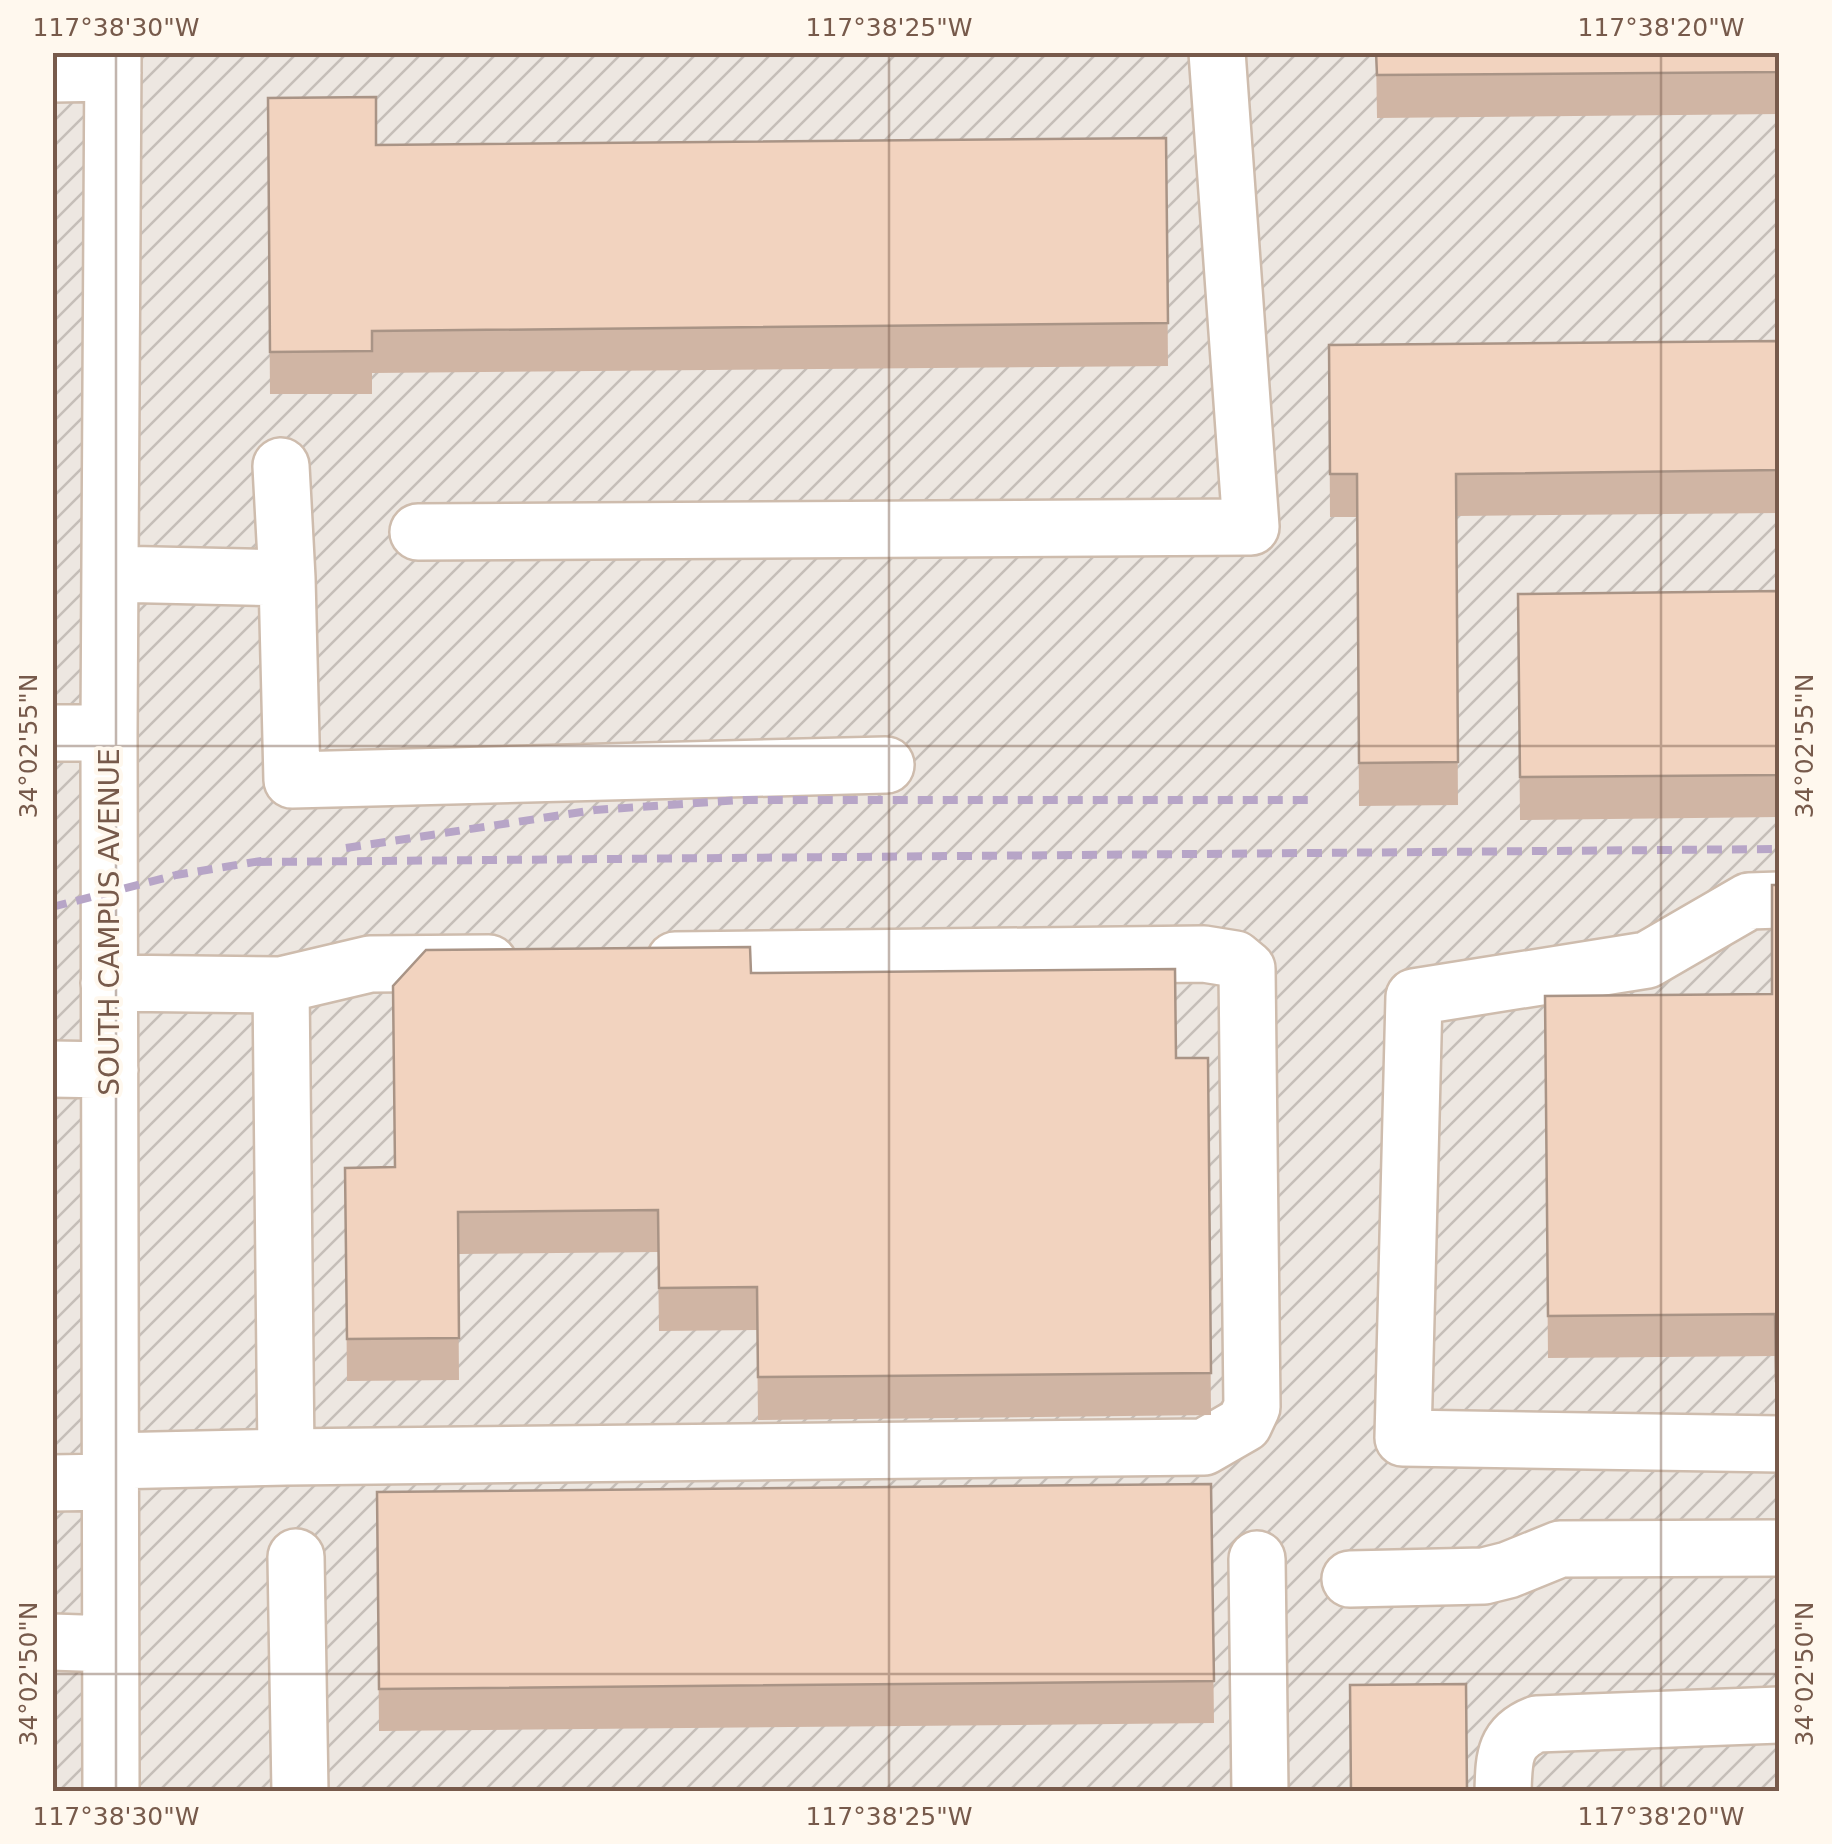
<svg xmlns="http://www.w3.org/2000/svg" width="1832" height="1844" font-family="'DejaVu Sans',sans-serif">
<defs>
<pattern id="industrial-furrows" width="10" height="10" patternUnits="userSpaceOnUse" patternTransform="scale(2.5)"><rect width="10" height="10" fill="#ede7e1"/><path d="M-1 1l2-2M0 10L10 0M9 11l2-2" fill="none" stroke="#c5beb8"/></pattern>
</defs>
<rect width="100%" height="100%" fill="#fcf4e8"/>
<path fill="url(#industrial-furrows)" d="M53 53H1779V1791H53Z"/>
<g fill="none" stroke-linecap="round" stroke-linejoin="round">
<defs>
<path id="minor" d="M52 74 113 73
M418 532 1251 527 1217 52
M110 574 287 578 281 466
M287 578 292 780 886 765
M52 733H109
M1780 900 1749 901 1647 960 1414 997 1403 1438 1780 1444
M109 983 281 985 370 964 489 963
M281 985 286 1457 1204 1447 1244 1424 1252 1407 1247 969 1235 959 1204 954 675 960
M52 1069 110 1070
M110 1461 286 1457
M52 1483 110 1482
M296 1557 300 1792
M1257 1559 1260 1792
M1350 1579 1484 1576 1508 1570 1560 1549 1780 1548
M52 1642 110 1644
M111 1792 109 733 113 52
M1503 1792C1504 1759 1503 1737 1537 1724L1780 1715"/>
</defs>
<use href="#minor" stroke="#cebcad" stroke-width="60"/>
<use href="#minor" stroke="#fff" stroke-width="55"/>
<path stroke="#b7a5c7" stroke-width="8" stroke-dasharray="15 10" stroke-linecap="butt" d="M346 848 595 810 740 800H1316
M257 862 1780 849
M52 907 176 875 267 860"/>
</g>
<path fill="#d0b5a4" d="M1376 52H1780V114L1377 118Z
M268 98 376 145 1166 138 1168 366 372 373V394H270Z
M1780 341V513L1456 516 1458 805 1359 806 1357 517H1330L1329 345Z
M1780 591V817L1520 820 1518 594Z
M1780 885V1424H1776L1775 1356 1548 1358 1545 996 1772 994Z
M751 973 1176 1058H1208L1211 1415 758 1420 757 1330 659 1331 658 1252 458 1254 459 1380 347 1381 345 1168 395 1167Z
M1211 1484 1214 1723 379 1731 377 1492Z"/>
<path fill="#f2d3bf" stroke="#a99486" stroke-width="2.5" d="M1376 52H1780V72L1377 75Z
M376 97V145L1166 138 1168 323 372 331V351L270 352 268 98Z
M1780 341V470L1456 474 1458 762 1359 763 1357 474H1330L1329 345Z
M1780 591V775L1520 777 1518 594Z
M1772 885H1780V1381H1776L1775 1314 1548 1316 1545 996 1772 994Z
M750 947 751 973 1175 969 1176 1058H1208L1211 1373 758 1377 757 1287 659 1288 658 1210 458 1212 459 1338 347 1339 345 1168 395 1167 393 986 426 950Z
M1211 1484 1214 1681 379 1689 377 1492Z
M1466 1684 1467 1792H1351L1350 1685Z"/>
<path fill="none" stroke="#775a4b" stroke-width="2.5" stroke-opacity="0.45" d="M116 52V1792M889 52V1792M1661 52V1792M52 746H1780M52 1674H1780"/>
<g text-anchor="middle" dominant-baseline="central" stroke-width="8" stroke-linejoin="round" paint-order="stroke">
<g font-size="28" fill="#775a4b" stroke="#fff8ee">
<text transform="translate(109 922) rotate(-90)">SOUTH CAMPUS AVENUE</text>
</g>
</g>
<rect width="1832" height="1844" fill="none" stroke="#fff8ee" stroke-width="110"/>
<rect x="55" y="55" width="1722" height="1734" fill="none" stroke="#775a4b" stroke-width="4"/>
<g font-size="25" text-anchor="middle" fill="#775a4b">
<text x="116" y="36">117°38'30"W</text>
<text x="889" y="36">117°38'25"W</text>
<text x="1661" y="36">117°38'20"W</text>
<text transform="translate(28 746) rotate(-90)" y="9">34°02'55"N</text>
<text transform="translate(1804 746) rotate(-90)" y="9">34°02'55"N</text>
<text transform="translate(28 1674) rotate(-90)" y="9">34°02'50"N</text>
<text transform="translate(1804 1674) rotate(-90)" y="9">34°02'50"N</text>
<text x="116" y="1825">117°38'30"W</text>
<text x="889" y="1825">117°38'25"W</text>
<text x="1661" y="1825">117°38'20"W</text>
</g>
</svg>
